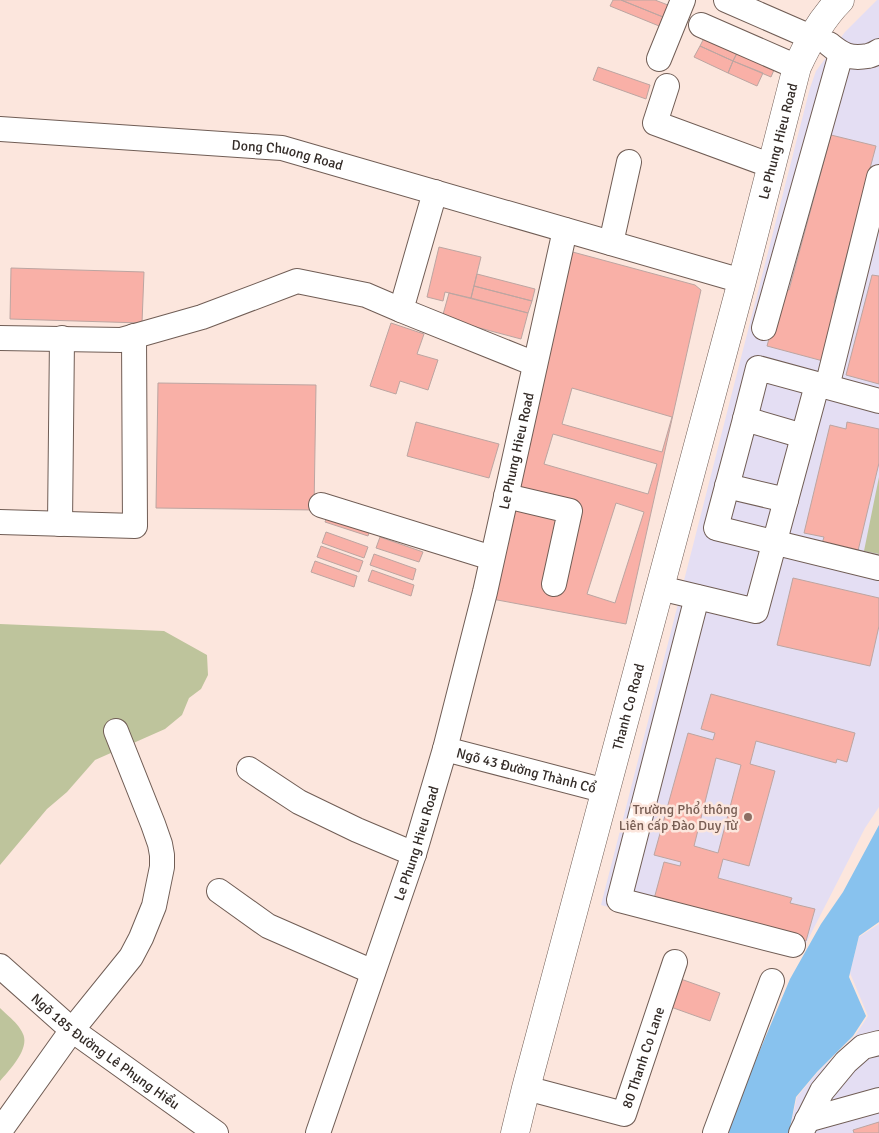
<svg xmlns="http://www.w3.org/2000/svg" width="879" height="1133" font-family="Signika,sans-serif">
<rect width="100%" height="100%" fill="#fce6dd"/>
<path fill="#e4def3" d="M877 0H879V807L865 828 799 957 601 905 810 88 816 71 845 32Z
M879 924V1133H789L797 1097 817 1073 855 1036 868 1016 850 973 859 937Z"/>
<path fill="#bec49c" d="M879 477V554L864 551Z
M0 624 164 631 207 655 208 675 201 689 189 698 182 715 165 729 95 760 67 792 47 809 0 865Z
M0 1008C8 1016 19 1024 23 1034 30 1049 9 1071 0 1081Z"/>
<path fill="#88c2ee" d="M879 825V922L859 936 849 977 866 1016 853 1036 817 1072 796 1097 789 1133H725L790 979 821 924 843 892Z"/>
<path fill="#f9b0a7" stroke="#bca5a1" fill-rule="evenodd" d="M613 0H621L668 19 664 28 610 6Z
M621 0H655L673 7 668 19Z
M707 32 740 47 733 61 700 46Z
M700 46 733 61 728 73 694 57Z
M740 47 777 63 771 77 733 61Z
M733 61 763 73 757 86 728 73Z
M598 67 650 85 646 99 593 80Z
M831 135 876 146 834 303 838 305 823 361 767 346 783 288 789 290Z
M439 247 481 257 471 298 445 292 443 301 427 297Z
M569 251 695 285 701 290 626 624 492 599Z
M11 268 144 272 142 323 10 319Z
M477 274 535 289 532 301 474 286Z
M872 275 879 276V384L846 375Z
M474 286 532 301 528 313 471 298Z
M449 293 528 313 521 339 442 318Z
M391 323 424 334 417 354 438 360 428 390 400 381 396 394 370 386Z
M158 383 316 385 314 510 156 508Z
M572 388 672 417 662 452 562 424Z
M416 422 499 444 489 478 407 456Z
M847 422 879 429V463L857 555 821 547 824 537 804 533 830 425 846 429Z
M553 434 657 464 648 494 544 464Z
M616 503 644 512 615 603 587 594Z
M329 511 371 526 368 536 325 522Z
M326 532 368 547 364 558 322 543Z
M380 537 423 552 419 562 376 548Z
M321 546 363 561 359 572 317 557Z
M374 554 416 569 413 580 370 565Z
M315 561 357 576 354 587 311 572Z
M372 570 414 585 411 596 368 581Z
M793 578 879 598V626L870 666 777 645Z
M711 694 855 733 847 762 837 759 836 763 756 741 750 764 775 771 749 866 723 859 718 878 792 898 790 903 815 909 806 941 654 899 664 862 680 866 681 862 654 855 688 733 713 740 715 733 701 729ZM716 758 741 765 718 853 694 846Z
M678 978 720 993 710 1021 668 1006Z
M879 1122V1133H854L853 1130Z"/>
<g fill="none" stroke-linecap="round" stroke-linejoin="round">
<defs>
<g id="minor">
<path d="M726 0 813 38"/>
<path d="M701 25 797 67"/>
<path d="M829 44C842 55 850 59 868 56 872 55 875 54 879 51"/>
<path d="M659 59 683 0"/>
<path d="M667 86 655 123 772 166"/>
<path id="s1" d="M0 129 282 148 742 281"/>
<path d="M435 192 401 310 535 364"/>
<path d="M611 243 629 162"/>
<path d="M764 328 841 54"/>
<path d="M0 338 121 340 202 317 297 281 366 295 401 310"/>
<path d="M827 387 879 177"/>
<path d="M745 419 758 368 879 401"/>
<path d="M803 436 745 419 716 528 879 568"/>
<path d="M727 486 786 500"/>
<path d="M506 496 570 511 554 584"/>
<path d="M321 505 492 558"/>
<path d="M0 522 135 526 134 336"/>
<path d="M60 524 62 338"/>
<path d="M660 588 756 611 817 385"/>
<path d="M697 597 619 900 793 945"/>
<path id="s2" d="M445 749 606 791"/>
<path d="M249 769 299 802 357 830 414 854"/>
<path d="M219 891 268 926 373 972"/>
<path id="s3" d="M0 966 72 1030 216 1133"/>
<path id="s4" d="M526 1088 624 1114 675 962"/>
<path d="M807 1120 879 1100"/>
<path d="M0 1131 72 1030 131 957 141 938 154 906 162 867V855L160 844 153 824 116 731"/>
<path id="s5" d="M318 1133 414 854 445 749 485 592 565 230"/>
<path d="M715 1133 772 981"/>
<path d="M801 1133 822 1091 846 1062 863 1047 879 1043"/>
</g>
<g id="major">
<path id="s6" d="M515 1133 526 1088 742 281 797 67C807 45 823 17 840 0"/>
</g>
</defs>
<use href="#minor" stroke="#705d55" stroke-width="26"/>
<use href="#major" stroke="#705d55" stroke-width="29"/>
<use href="#minor" stroke="#fff" stroke-width="24"/>
<use href="#major" stroke="#fff" stroke-width="28"/>
</g>
<circle fill="#8d6e63" stroke="#fce6dd" stroke-width="2" cx="748" cy="817" r="5"/>
<g text-anchor="middle" dominant-baseline="central" stroke-width="5" stroke-linejoin="round" paint-order="stroke">
<g font-size="14" fill="#332b27" stroke="#fce6dd">
<text stroke="none"><textPath href="#s6" startOffset="1026">Le Phung Hieu Road</textPath></text>
<text stroke="none"><textPath href="#s1" startOffset="289">Dong Chuong Road</textPath></text>
<text stroke="none"><textPath href="#s5" startOffset="711">Le Phung Hieu Road</textPath></text>
<text stroke="none"><textPath href="#s6" startOffset="441">Thanh Co Road</textPath></text>
<text stroke="none"><textPath href="#s2" startOffset="84">Ngõ 43 Đường Thành Cổ</textPath></text>
<text stroke="none"><textPath href="#s5" startOffset="306">Le Phung Hieu Road</textPath></text>
<text stroke="none"><textPath href="#s3" startOffset="136">Ngõ 185 Đường Lê Phụng Hiểu</textPath></text>
<text stroke="none"><textPath href="#s4" startOffset="161">80 Thanh Co Lane</textPath></text>
</g>
<g font-size="14" fill="#785e54" stroke="#fce6dd" text-anchor="end">
<text x="738" y="809">Trường Phổ thông<tspan x="738" dy="16">Liên cấp Đào Duy Từ</tspan></text>
</g>
</g>
</svg>
